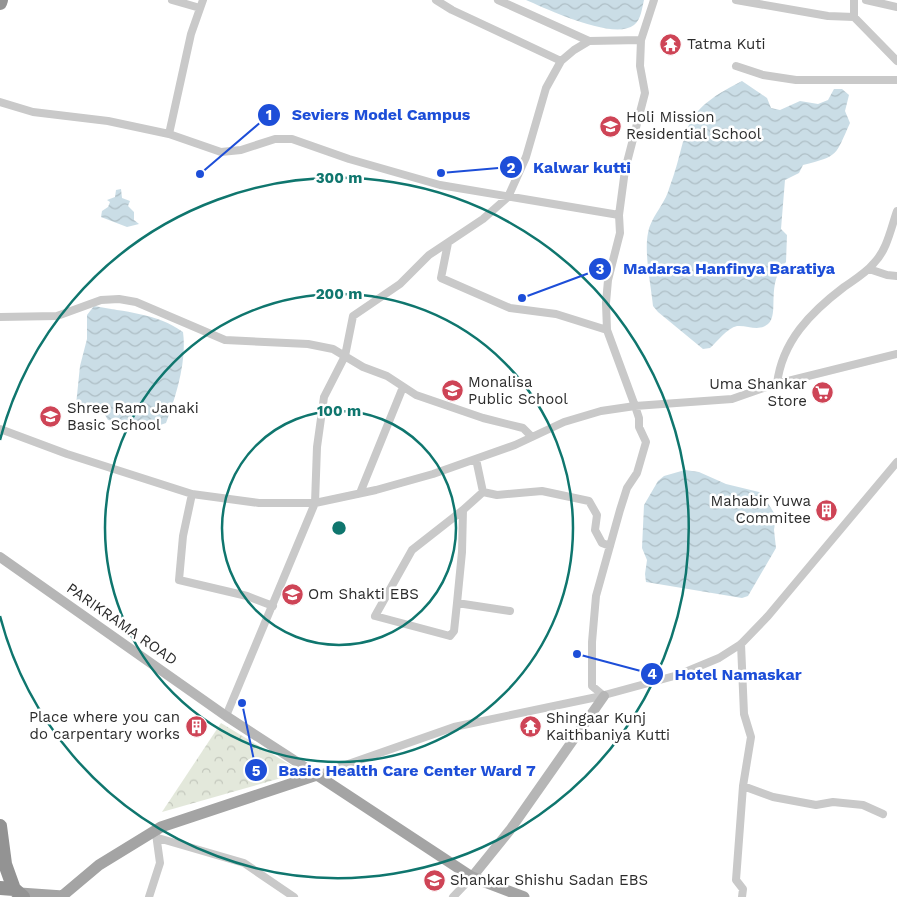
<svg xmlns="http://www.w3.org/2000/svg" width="897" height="897" font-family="'Work Sans',sans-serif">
<defs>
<pattern id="park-crowns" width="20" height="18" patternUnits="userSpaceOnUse" patternTransform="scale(1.25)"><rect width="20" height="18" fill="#e3e8db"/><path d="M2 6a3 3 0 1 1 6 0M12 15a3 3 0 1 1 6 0" fill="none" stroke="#c3c7bc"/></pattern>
<pattern id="water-waves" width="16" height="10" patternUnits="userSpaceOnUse" patternTransform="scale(1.25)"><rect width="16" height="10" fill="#cadde6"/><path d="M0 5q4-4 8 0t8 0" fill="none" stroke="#aebec5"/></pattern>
</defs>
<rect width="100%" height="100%" fill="#fff"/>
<path fill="url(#park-crowns)" d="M221 723 302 772 162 812Z"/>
<path fill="url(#water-waves)" d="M526 0H644C642 8 641 20 634 25 614 41 547 9 526 0Z
M742 81 767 98 771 108 780 110 800 101 818 104 828 100 834 89H842L849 95 845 111 850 123C835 156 839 156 803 165L799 173 785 180 781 229 787 235 786 262C765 283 780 314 768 324 758 332 748 325 737 326 727 328 717 342 710 348L703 349 658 312 653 306C651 285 644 253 648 233 650 219 663 206 668 192 692 131 674 115 742 81Z
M121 189 122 198 130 201 128 206 134 212V220L139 224 127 227 101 217 102 211 108 207 110 202 107 200 115 197 116 190Z
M94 306C124 312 157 313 183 332 187 361 176 396 166 423 149 430 126 424 108 420L105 415 80 410 76 405 80 366 87 339V315Z
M685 470 699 472 726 484 759 492 762 494 776 516 774 530 776 548 748 596 742 598 646 582 645 574 647 560 642 548 644 505 658 481 664 476Z"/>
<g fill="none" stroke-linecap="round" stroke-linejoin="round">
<path stroke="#c9c9c9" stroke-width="8" d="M172 0 200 8
M203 0 191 34 169 134 221 152 241 150 275 139H292L349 159 440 185 619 215
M436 0 452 10 561 61
M498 0 589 41 641 40
M736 0 828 16 854 17 897 61
M866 0 897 7
M854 17V0
M736 66 763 75 796 80H897
M0 102 33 112 108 121 169 134
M448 243 441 278 510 308 556 314 607 330
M869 269 887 275 897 276
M0 317 57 316 101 300 119 299 136 302 225 340 308 344 333 349 363 367 387 376 416 395 483 418 523 428 532 437
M777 384C782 341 811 312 844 287 854 280 866 273 874 263 887 250 891 228 897 211
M0 429 67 454 192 494 259 503H315L376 490 433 474 515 445 564 422 601 411 635 406 732 399 772 385 897 354
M476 459 483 492 463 510 462 552 457 603 510 611
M483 492 497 495 542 491 589 501 597 515 595 530 602 543 610 546
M360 493 403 387
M192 494 183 536 179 580 247 596 273 606
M457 603 454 631 450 636 375 616 412 550 463 510
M741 644 744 714 751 737 743 786
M604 696 592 686V642L596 596 620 510 627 488 637 473 646 442 639 427V418L635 406 607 330 606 303 608 280 620 233 619 215 625 170 645 93 640 66 641 40 654 0
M226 716 315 503 317 447 324 397 345 356 353 316 400 284 429 255 483 219 508 197 526 157 546 88 561 61 574 50 589 41
M317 775 454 727 597 697 678 675 719 658 741 644 768 616 897 462
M158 838 244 863 294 897
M149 897 160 863 156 834
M453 897 472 877
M742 897 743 889 736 880 743 786 773 797 816 805 833 802 863 805 883 814"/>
<path stroke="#b6b6b6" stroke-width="10" d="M0 557 226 716 317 775
M472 877 510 830 604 696"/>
<path stroke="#a4a4a4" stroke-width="11" d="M20 893 63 896
M61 897 99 865 161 827 317 775 472 877 524 897"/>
<path stroke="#939393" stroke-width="14" d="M0 3 1 0
M0 826 5 864 14 889
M0 888 14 889 23 897"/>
</g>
<g fill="none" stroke="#0f766e" stroke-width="2.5">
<circle cx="339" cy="528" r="117"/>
<circle cx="339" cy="528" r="234"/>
<path d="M0 440A350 350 0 1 1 0 616"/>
</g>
<defs>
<symbol id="temple-disc" viewBox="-11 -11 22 22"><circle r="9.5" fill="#ce4456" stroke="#fff"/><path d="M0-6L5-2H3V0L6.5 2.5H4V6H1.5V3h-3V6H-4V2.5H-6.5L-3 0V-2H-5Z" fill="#fff"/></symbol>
<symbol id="school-disc" viewBox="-11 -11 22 22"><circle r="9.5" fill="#ce4456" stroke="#fff"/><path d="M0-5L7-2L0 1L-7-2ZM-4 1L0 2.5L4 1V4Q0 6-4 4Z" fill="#fff"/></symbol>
<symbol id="supermarket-disc" viewBox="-11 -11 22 22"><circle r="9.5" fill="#ce4456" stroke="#fff"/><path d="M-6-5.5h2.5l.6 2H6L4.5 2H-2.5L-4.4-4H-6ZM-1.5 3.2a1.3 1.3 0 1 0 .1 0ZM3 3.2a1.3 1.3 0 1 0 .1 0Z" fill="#fff"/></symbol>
<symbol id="building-disc" viewBox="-11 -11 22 22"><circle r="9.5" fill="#ce4456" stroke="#fff"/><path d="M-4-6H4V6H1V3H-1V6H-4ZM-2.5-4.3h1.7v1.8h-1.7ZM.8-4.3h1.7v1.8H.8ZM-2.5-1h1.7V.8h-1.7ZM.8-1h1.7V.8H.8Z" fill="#fff"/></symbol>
</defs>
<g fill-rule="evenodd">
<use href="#temple-disc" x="658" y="32" width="25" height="25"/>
<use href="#school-disc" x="598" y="114" width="25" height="25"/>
<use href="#school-disc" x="440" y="378" width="25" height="25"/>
<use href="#supermarket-disc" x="810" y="380" width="25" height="25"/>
<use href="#school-disc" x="38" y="404" width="25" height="25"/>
<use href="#building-disc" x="814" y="498" width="25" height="25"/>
<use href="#school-disc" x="280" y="582" width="25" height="25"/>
<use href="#building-disc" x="184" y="714" width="25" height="25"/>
<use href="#temple-disc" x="518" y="714" width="25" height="25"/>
<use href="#school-disc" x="422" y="868" width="25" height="25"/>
</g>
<g text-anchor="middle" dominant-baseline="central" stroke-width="5" stroke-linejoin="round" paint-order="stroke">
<g font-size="15" fill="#2c2c2c" stroke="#fff" text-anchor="start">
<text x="687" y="44">Tatma Kuti</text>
<text x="626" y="117">Holi Mission<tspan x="626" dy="17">Residential School</tspan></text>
<text x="468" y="382">Monalisa<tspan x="468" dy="17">Public School</tspan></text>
<text x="807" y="384" text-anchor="end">Uma Shankar<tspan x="807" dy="17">Store</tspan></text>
<text x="67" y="408">Shree Ram Janaki<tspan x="67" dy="17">Basic School</tspan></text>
<text x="811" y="501" text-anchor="end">Mahabir Yuwa<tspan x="811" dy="17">Commitee</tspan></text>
<text x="308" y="594">Om Shakti EBS</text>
<text x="180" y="717" text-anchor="end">Place where you can<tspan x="180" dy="17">do carpentary works</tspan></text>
<text x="546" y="718">Shingaar Kunj<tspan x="546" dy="17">Kaithbaniya Kutti</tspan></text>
<text x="450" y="880">Shankar Shishu Sadan EBS</text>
</g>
<g font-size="15" fill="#2c2c2c" stroke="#fff">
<text transform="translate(122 624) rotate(35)">PARIKRAMA ROAD</text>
</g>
</g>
<circle cx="339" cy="528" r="8" fill="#0f766e" stroke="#fff" stroke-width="2.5"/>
<g font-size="15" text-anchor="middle" font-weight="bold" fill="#0f766e" stroke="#fff" stroke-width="5" stroke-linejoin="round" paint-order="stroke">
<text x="339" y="183">300 m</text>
<text x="339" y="299">200 m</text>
<text x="339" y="416">100 m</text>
</g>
<path fill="none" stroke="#1d4ed8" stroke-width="2" d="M200 174L269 115M441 173L511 167M522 298L600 269M577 654L652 674M242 703L256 770"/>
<g fill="#1d4ed8" stroke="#fff" stroke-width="2">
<circle cx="200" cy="174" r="5"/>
<circle cx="441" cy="173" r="5"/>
<circle cx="522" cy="298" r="5"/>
<circle cx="577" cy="654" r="5"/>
<circle cx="242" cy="703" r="5"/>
<circle cx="269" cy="115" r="12"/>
<circle cx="511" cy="167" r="12"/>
<circle cx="600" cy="269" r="12"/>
<circle cx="652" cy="674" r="12"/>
<circle cx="256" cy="770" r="12"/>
</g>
<g font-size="15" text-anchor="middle" font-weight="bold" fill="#fff">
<text x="269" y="120">1</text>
<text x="511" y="173">2</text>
<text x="600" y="274">3</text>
<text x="652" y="679">4</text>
<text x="256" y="776">5</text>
</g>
<g font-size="16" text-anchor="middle" font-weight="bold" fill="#1d4ed8" stroke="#fff" stroke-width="5" stroke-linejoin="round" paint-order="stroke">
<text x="381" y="120">Seviers Model Campus</text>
<text x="582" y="173">Kalwar kutti</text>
<text x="729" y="274">Madarsa Hanfinya Baratiya</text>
<text x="738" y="680">Hotel Namaskar</text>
<text x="407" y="776">Basic Health Care Center Ward 7</text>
</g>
</svg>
